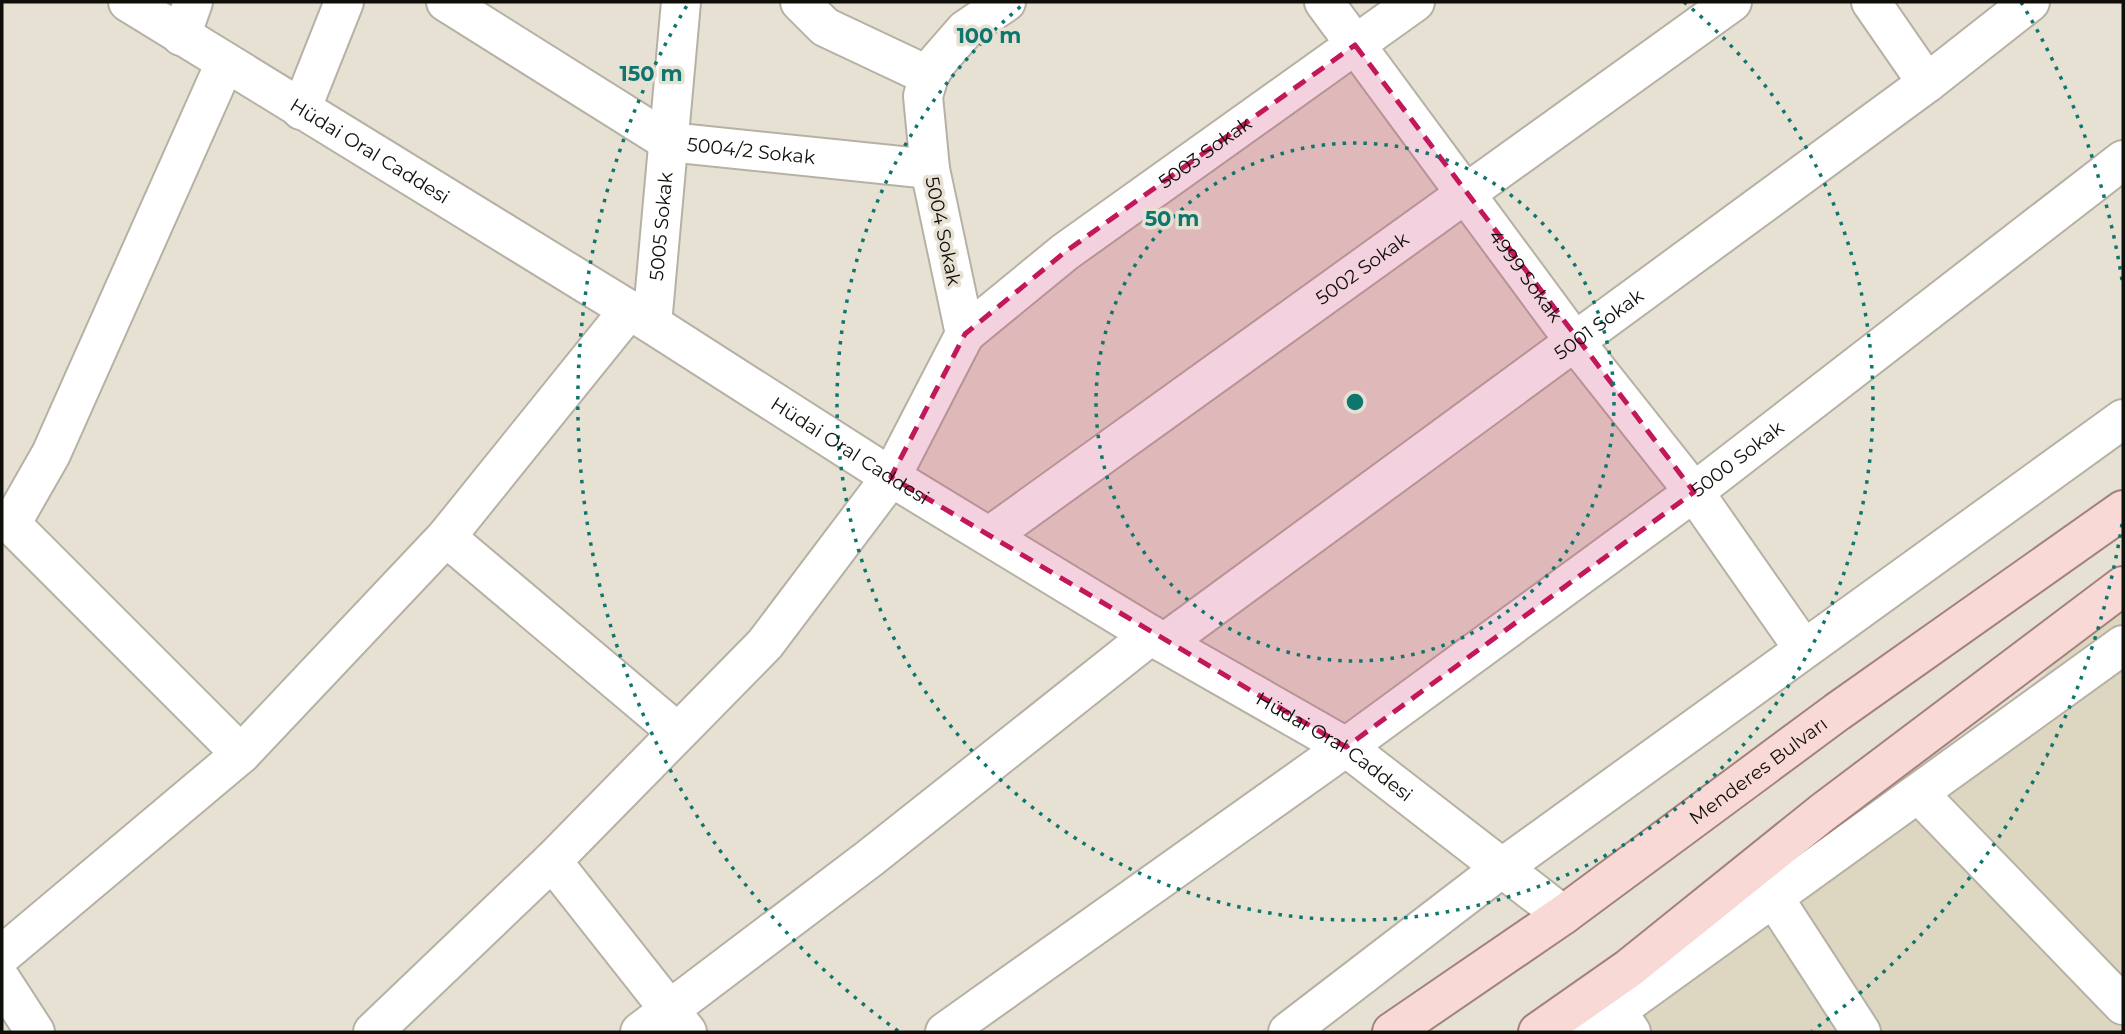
<svg xmlns="http://www.w3.org/2000/svg" width="2125" height="1034" font-family="Montserrat,sans-serif">
<rect width="100%" height="100%" fill="#e6e1d3"/>
<path fill="#ddd6c1" d="M2123 598V1032H1582L1919 794Z"/>
<g fill="none" stroke-linecap="round" stroke-linejoin="round">
<defs>
<g id="street">
<path id="s1" d="M446 2 669 142 930 169"/>
<path d="M800 2 825 27 929 76"/>
<path id="s2" d="M1324 2 1575 342 1694 492 1803 648"/>
<path d="M1871 2 1927 83"/>
<path d="M181 36 193 2"/>
<path d="M301 110 344 2"/>
<path id="s3" d="M652 324 681 2"/>
<path id="s4" d="M965 334 1065 252 1415 2"/>
<path d="M2 520 11 524 241 754"/>
<path d="M11 524 51 454 225 63"/>
<path id="s5" d="M991 535 1732 2"/>
<path d="M446 537 676 731"/>
<path id="s6" d="M1164 643 1927 83 2030 2"/>
<path d="M1919 794 2123 1005"/>
<path d="M552 861 687 1032"/>
<path d="M1774 898 1861 1032"/>
<path d="M2 955 241 754 446 537 629 310"/>
<path d="M2 981 35 1032"/>
<path d="M1616 1011 1631 1032"/>
<path d="M373 1032 552 861 765 644 891 477 965 334 930 169 923 96 929 76 938 61 965 30 1006 2"/>
<path d="M640 1032 870 858 1151 635"/>
<path id="s7" d="M945 1032 1346 747 1694 492 2123 160"/>
</g>
<g id="secondary">
<path id="s8" d="M128 2 652 324 891 477 1164 643 1346 747 1563 915"/>
<path d="M1288 1032 1503 867 2123 419"/>
<path d="M1587 1032 2123 645"/>
</g>
<g id="primary">
<path id="s9" d="M1392 1032 1563 915 1837 712 2123 510"/>
<path d="M1538 1032 1628 969 1822 813 2123 586"/>
</g>
</defs>
<use href="#street" stroke="#b6b1a4" stroke-width="42"/>
<use href="#secondary" stroke="#b6b1a4" stroke-width="42"/>
<use href="#primary" stroke="#a3827c" stroke-width="42"/>
<use href="#street" stroke="#fff" stroke-width="38"/>
<use href="#secondary" stroke="#fff" stroke-width="38"/>
<use href="#primary" stroke="#f8d9d6" stroke-width="38"/>
</g>
<path fill="#c2185b" fill-opacity="0.2" stroke="#c2185b" stroke-width="5" stroke-dasharray="14 9" stroke-linejoin="round" d="M1355 45 1694 492 1346 747 891 477 965 334 1065 252Z"/>
<g fill="none" stroke="#0f766e" stroke-width="3.5" stroke-dasharray="3.5 7">
<circle cx="1355" cy="402" r="259"/>
<path d="M1684 2A518 518 0 1 1 1026 2"/>
<path d="M2122 524A777 777 0 0 1 1812 1031M898 1031A777 777 0 0 1 689 2M2021 2A777 777 0 0 1 2122 280"/>
</g>
<g text-anchor="middle" dominant-baseline="central" stroke-width="7" stroke-linejoin="round" paint-order="stroke">
<g font-size="19" fill="#0f0e09" stroke="#e6e1d3">
<text stroke="none"><textPath href="#s8" startOffset="284">Hüdai Oral Caddesi</textPath></text>
<text stroke="none"><textPath href="#s1" startOffset="346">5004/2 Sokak</textPath></text>
<text stroke="none"><textPath href="#s4" startOffset="301">5003 Sokak</textPath></text>
<text stroke="none"><textPath href="#s3" startOffset="98">5005 Sokak</textPath></text>
<text transform="translate(943 231) rotate(78)">5004 Sokak</text>
<text stroke="none"><textPath href="#s5" startOffset="457">5002 Sokak</textPath></text>
<text stroke="none"><textPath href="#s2" startOffset="340">4999 Sokak</textPath></text>
<text stroke="none"><textPath href="#s6" startOffset="539">5001 Sokak</textPath></text>
<text stroke="none"><textPath href="#s8" startOffset="850">Hüdai Oral Caddesi</textPath></text>
<text stroke="none"><textPath href="#s7" startOffset="978">5000 Sokak</textPath></text>
<text stroke="none"><textPath href="#s8" startOffset="1418">Hüdai Oral Caddesi</textPath></text>
<text stroke="none"><textPath href="#s9" startOffset="450">Menderes Bulvarı</textPath></text>
</g>
</g>
<circle cx="1355" cy="402" r="10" fill="#0f766e" stroke="#e6e1d3" stroke-width="3.5"/>
<g font-size="21" text-anchor="middle" font-weight="bold" fill="#0f766e" stroke="#e6e1d3" stroke-width="7" stroke-linejoin="round" paint-order="stroke">
<text x="989" y="43">100 m</text>
<text x="651" y="81">150 m</text>
<text x="1172" y="226">50 m</text>
</g>
<rect width="2125" height="1034" fill="none" stroke="#0f0e09" stroke-width="7"/>
</svg>
